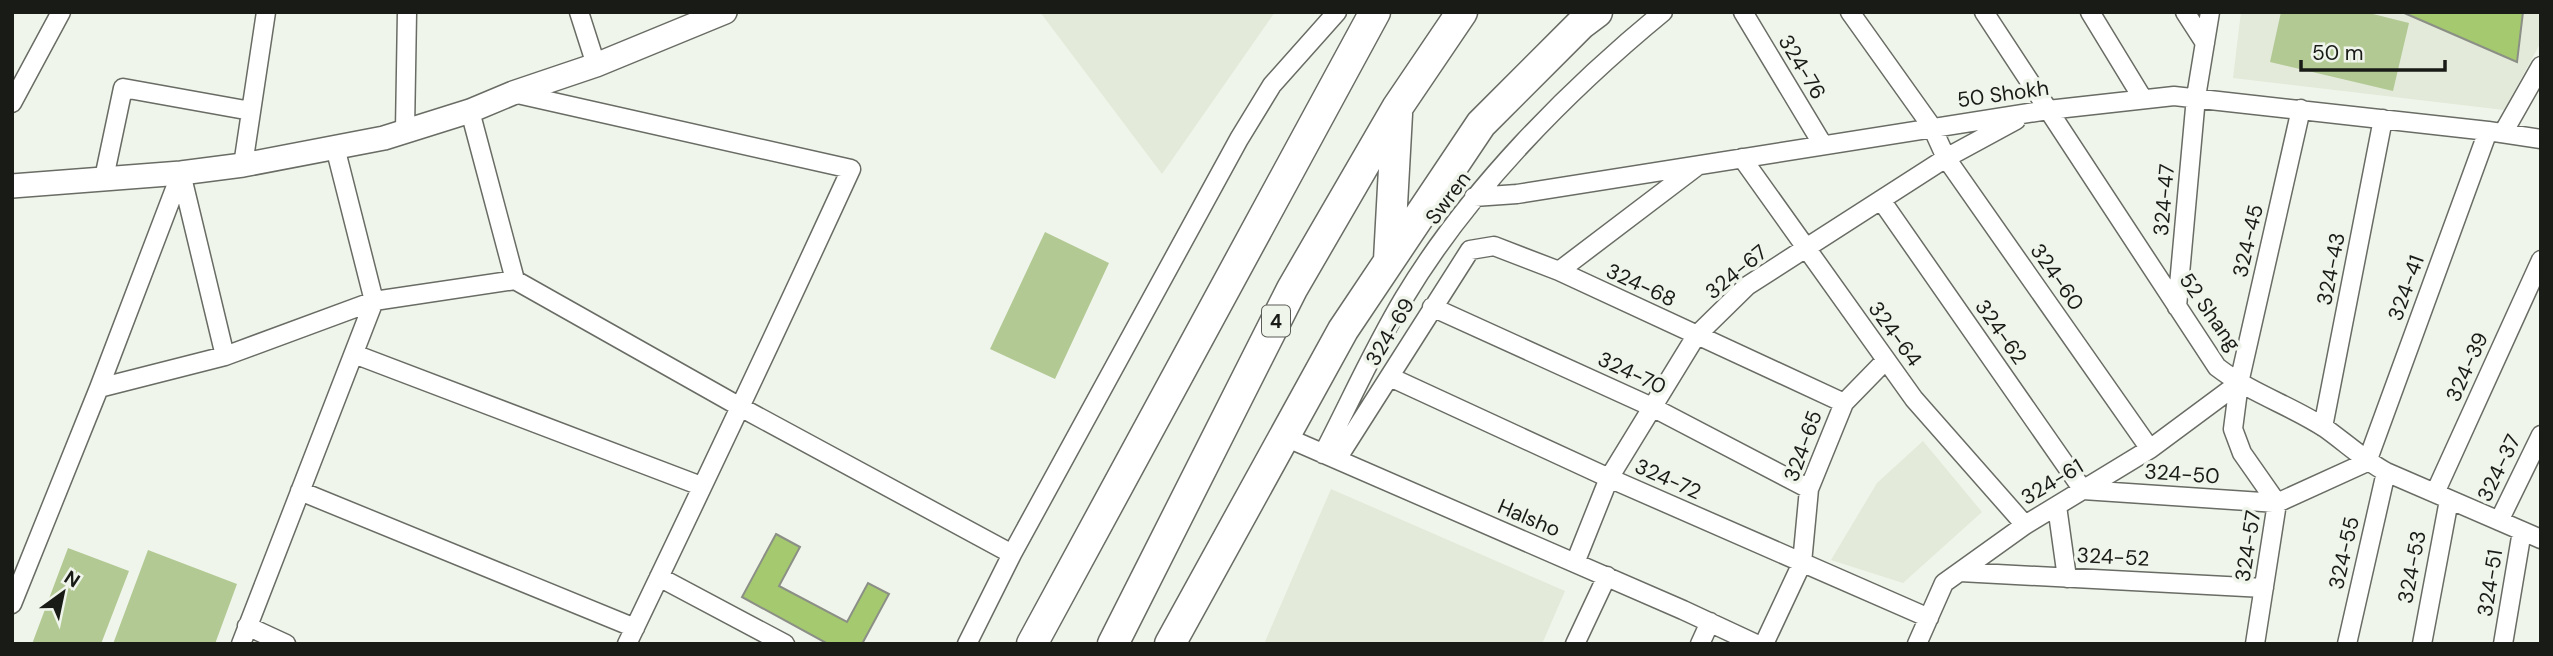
<svg xmlns="http://www.w3.org/2000/svg" width="2553" height="656" font-family="'DM Sans',sans-serif">
<rect width="100%" height="100%" fill="#f0f5eb"/>
<path fill="#e3ead9" d="M1040 12H1275L1162 174Z
M2241 12H2541V42L2504 110 2233 78Z
M1923 441 1982 512 1903 583 1831 560 1877 483Z
M1331 489 1565 591 1542 644H1264Z"/>
<path fill="#b2c994" d="M2281 12H2365L2409 23 2393 91 2270 62Z
M1045 232 1109 263 1055 379 990 349Z
M68 548 129 571 101 644H32Z
M148 550 237 584 215 644H113Z"/>
<path fill="#a4c96f" stroke="#8b8f86" stroke-width="2" d="M2402 12H2523L2517 62Z
M776 534 800 547 779 586 847 622 868 583 889 594 862 644H828L742 597Z"/>
<g fill="none" stroke-linecap="round" stroke-linejoin="round">
<defs>
<path id="minor" d="M579 12 596 65
M1743 12 1823 145
M1850 12 1932 127 1946 158 2150 449
M1984 12 2217 367C2252 394 2290 405 2325 428 2346 443 2364 460 2386 472L2541 539
M2090 12 2143 99
M2185 12 2205 43
M513 93 851 169C778 328 703 486 627 644
M12 103 61 12
M470 111 515 280
M405 130 407 12
M2503 133 2541 66
M1742 158 1914 399 2025 525
M243 165 266 12
M181 173 225 356
M104 178 123 88 251 111
M1474 197 1517 194 2048 110 2174 96 2488 131 2541 139
M1881 200 2083 490 2277 503 2367 462 2488 131
M1559 271 1696 167
M1432 307 1652 407 1809 489
M2177 307 2196 97 2210 12
M354 354 701 486
M1390 377 1609 478 1929 618
M99 388 225 356 374 301 515 280 742 408 1012 554
M2323 427 2383 119
M1283 436 1683 610 1756 644
M1323 454C1350 402 1374 348 1404 298 1468 191 1567 91 1663 12
M1337 459 1470 250 1494 246 1559 271 1844 403
M300 491 635 628
M2435 493 2541 260
M2057 506 2067 578
M2499 521 2541 435
M1575 563 1609 478 1696 336 1747 286 1946 158 2016 120
M1960 572 2264 588
M659 577 785 644
M12 604 99 388 181 173
M247 626 286 644
M241 644 374 301 335 147
M967 644 1012 554 1239 139 1272 85 1337 12
M1575 644 1607 576
M1700 644 1710 622
M1764 644 1802 563 1809 489 1844 403 1885 361
M1917 644 1944 583 2025 525 2150 449 2239 383
M2255 644 2277 503 2242 453 2233 429 2239 383 2301 109
M2347 644 2386 472
M2422 644 2449 500
M2503 644 2522 531"/>
<path id="tertiary" d="M12 186 181 173 243 165 384 138 470 111 513 93 596 65 725 12"/>
<path id="trunk" d="M1389 260 1397 114
M1032 644 1375 12
M1113 644 1292 289 1397 108 1462 12
M1170 644 1343 330 1481 124 1581 24 1597 12"/>
</defs>
<use href="#minor" stroke="#686c64" stroke-width="21"/>
<use href="#tertiary" stroke="#686c64" stroke-width="26"/>
<use href="#trunk" stroke="#686c64" stroke-width="33"/>
<use href="#minor" stroke="#fff" stroke-width="18"/>
<use href="#tertiary" stroke="#fff" stroke-width="23"/>
<use href="#trunk" stroke="#fff" stroke-width="30"/>
</g>
<g text-anchor="middle" dominant-baseline="central" stroke-width="7" stroke-linejoin="round" paint-order="stroke">
<rect fill="#f0f5eb" stroke="#5a5c57" stroke-width="2" x="1262" y="305.5" width="28" height="31" rx="5"/>
<g font-size="19" font-weight="bold" fill="#191b17">
<text x="1276" y="321">4</text>
</g>
<g font-size="21" fill="#191b17" stroke="#f0f5eb">
<text transform="translate(1802 67) rotate(59)">324-76</text>
<text transform="translate(2003 94) rotate(-8)">50 Shokh</text>
<text transform="translate(1448 198) rotate(-53)">Swren</text>
<text transform="translate(2164 200) rotate(-85)">324-47</text>
<text transform="translate(2248 241) rotate(-77)">324-45</text>
<text transform="translate(2331 269) rotate(-79)">324-43</text>
<text transform="translate(1736 272) rotate(-39)">324-67</text>
<text transform="translate(2057 277) rotate(55)">324-60</text>
<text transform="translate(1641 285) rotate(25)">324-68</text>
<text transform="translate(2406 288) rotate(-70)">324-41</text>
<text transform="translate(2210 312) rotate(55)">52 Shang</text>
<text transform="translate(1390 332) rotate(-59)">324-69</text>
<text transform="translate(2001 332) rotate(55)">324-62</text>
<text transform="translate(1895 334) rotate(54)">324-64</text>
<text transform="translate(2467 367) rotate(-66)">324-39</text>
<text transform="translate(1632 373) rotate(25)">324-70</text>
<text transform="translate(1803 446) rotate(-70)">324-65</text>
<text transform="translate(2499 468) rotate(-64)">324-37</text>
<text transform="translate(2182 474) rotate(4)">324-50</text>
<text transform="translate(1668 479) rotate(24)">324-72</text>
<text transform="translate(2052 482) rotate(-31)">324-61</text>
<text transform="translate(1529 518) rotate(23)">Halsho</text>
<text transform="translate(2248 546) rotate(-81)">324-57</text>
<text transform="translate(2344 553) rotate(-77)">324-55</text>
<text transform="translate(2113 557) rotate(3)">324-52</text>
<text transform="translate(2412 567) rotate(-79)">324-53</text>
<text transform="translate(2490 583) rotate(-81)">324-51</text>
</g>
</g>
<rect width="2553" height="656" fill="none" stroke="#191b17" stroke-width="28"/>
<g transform="translate(63 593) rotate(33)" stroke="#f0f5eb" stroke-width="5" paint-order="stroke">
<path d="M0-5L12 26L0 18L-12 26Z" fill="#191b17"/>
<text y="-10" font-size="19" font-weight="bold" text-anchor="middle" fill="#191b17">N</text>
</g>
<path d="M2301 60v10h144v-10" fill="none" stroke="#191b17" stroke-width="3.5"/>
<text x="2312" y="60" font-size="21" fill="#191b17" stroke="#f0f5eb" stroke-width="5" paint-order="stroke">50 m</text>
</svg>
